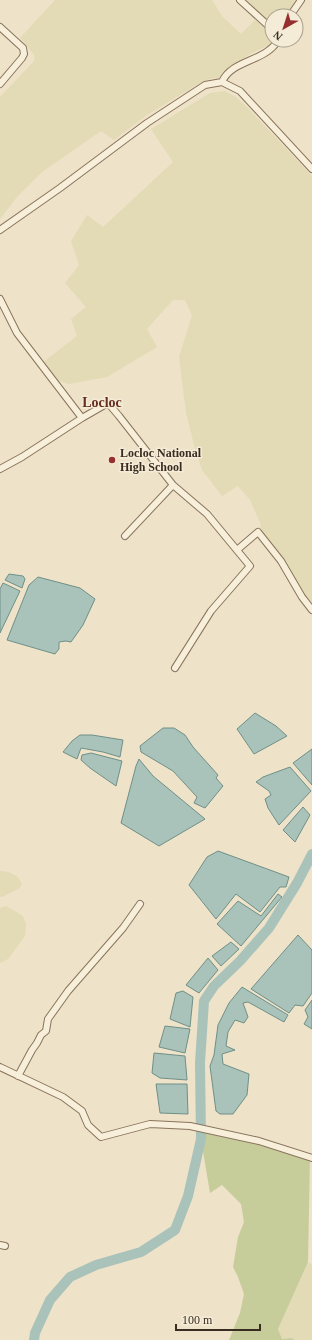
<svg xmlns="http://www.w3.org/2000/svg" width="312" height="1340" font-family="'Times New Roman',serif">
<rect width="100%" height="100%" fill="#eee2c8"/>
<path fill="#e3dbb5" d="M55 0H212L222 16 241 34 256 19 270 32 272 40 269 45 250 54 227 70 221 79 214 78 203 81 147 115 114 140 101 131 42 172 17 197 0 219V97L34 61 35 56 20 38Z
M246 0H297L285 16H272V24Z
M225 91 236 97 246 106 312 176V610L258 532 261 525 250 500 238 486 222 496 202 470 194 445 186 413 179 357 192 315 185 300H173L147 329 157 347 107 377 69 384 55 380 42 363 77 336 71 319 86 307 65 283 79 265 71 241 87 215 103 227 173 162 151 129 210 93Z
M0 871 8 872 17 876 22 884 20 888 2 897H0Z
M6 906 23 916 26 925 25 936 8 959 0 963V908Z
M308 1262 312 1264V1340H295L291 1338 282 1339 278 1329Z"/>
<path fill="#c7cc9b" d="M201 1131 218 1132 310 1158 308 1262 278 1329 282 1339 291 1338 295 1340H229L240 1313 244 1294 238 1277 233 1267 238 1237 244 1222 241 1204 222 1185 210 1193 201 1139Z"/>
<path fill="#a9c2ba" stroke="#6f9088" d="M9 574 23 576 25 579 22 588 5 580Z
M38 577 80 588 95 599 83 625 71 642 66 641 59 642V649L55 654 7 640 29 585Z
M3 583 20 591 0 633V589Z
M255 713 276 726 287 736 254 754 237 729Z
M163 728H174L185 735 193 747 218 775 216 778 223 786 205 808 194 803 197 797 173 771 141 752 140 746Z
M80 735H92L123 740 120 757 103 752 81 748 77 759 63 752 72 741Z
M312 749V785L293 763Z
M91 753 122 761 116 786 90 768 81 760 82 755Z
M139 759 153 776 205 819 159 846 121 823 136 766Z
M290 767 311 791 279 825 268 808 265 799 271 795 269 791 256 782 263 777Z
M303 807 310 815 295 842 283 830Z
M218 851 289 877 286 887H280L260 912 236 894 216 919 189 885 207 857Z
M278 894 282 897 241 946 217 924 238 901 261 916Z
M298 935 312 950V993L303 1006 295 1005 289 1013 251 989Z
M231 942 239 949 221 966 212 956Z
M208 958 218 970 199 993 186 985Z
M242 987 288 1015 284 1022 248 1002 243 1003 248 1017 244 1023 235 1020 228 1032 226 1046 235 1050 222 1054 223 1064 249 1074 247 1095 233 1114H220L216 1111 210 1066 214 1055 218 1025 229 1003Z
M183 991 193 997 190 1027 170 1019 176 993Z
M312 1000V1029L304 1024 308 1017 305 1010Z
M165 1026 190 1029 185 1053 159 1047Z
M154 1053 185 1056 187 1080 160 1078 152 1073Z
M156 1084H187L188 1114 160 1113Z"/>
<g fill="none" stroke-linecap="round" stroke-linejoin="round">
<path stroke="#a9c2ba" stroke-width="10" d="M34 1340 35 1333 50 1300 70 1277 96 1265 141 1252 175 1230 188 1196 201 1139 200 1063 204 1001 214 986 240 961 269 928 297 883 312 854"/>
<defs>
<path id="minor" d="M240 0 272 29
M290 16 301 0
M0 27 23 48 24 54 22 58 0 84
M222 82C232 59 266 62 278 40
M0 230 60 188 147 123 205 85 222 82 240 91 312 169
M0 299 17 333 82 418 22 457 0 469
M82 418 108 403 119 416 173 485 207 514 250 566 211 611 175 668
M125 536 173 485
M237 550 258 532 281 561 302 597 312 610
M0 1067 63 1097 82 1111 88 1125 101 1137 150 1124 190 1126 259 1141 312 1158
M18 1076 32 1050 37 1043 41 1035 46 1031 48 1019 68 991 123 928 140 904
M0 1245 5 1246"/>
</defs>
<use href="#minor" stroke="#89745d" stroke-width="8"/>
<use href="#minor" stroke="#f8efdb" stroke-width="6"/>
</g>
<circle fill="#972e30" stroke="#f5ecd7" stroke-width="1.5" cx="112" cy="460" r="4"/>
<g text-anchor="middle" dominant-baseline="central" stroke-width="3" stroke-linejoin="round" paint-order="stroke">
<g font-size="12" font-weight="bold" fill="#3a2c20" stroke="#f5ecd7" text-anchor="start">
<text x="120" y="453">Locloc National<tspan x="120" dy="14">High School</tspan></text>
</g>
<g font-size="14" font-weight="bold" fill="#662e21" stroke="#f5ecd7">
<text x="102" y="402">Locloc</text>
</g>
</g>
<g transform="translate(284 28) rotate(219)"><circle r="19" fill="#f5ecd7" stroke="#aa9f8e"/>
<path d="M0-3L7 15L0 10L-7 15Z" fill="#972e30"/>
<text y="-6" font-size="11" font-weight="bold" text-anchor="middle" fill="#3a2c20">N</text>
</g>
<path d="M176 1324v6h84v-6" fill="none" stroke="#3a2c20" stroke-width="2"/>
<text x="182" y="1324" font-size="12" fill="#3a2c20" stroke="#f5ecd7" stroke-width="3" paint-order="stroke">100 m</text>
</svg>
